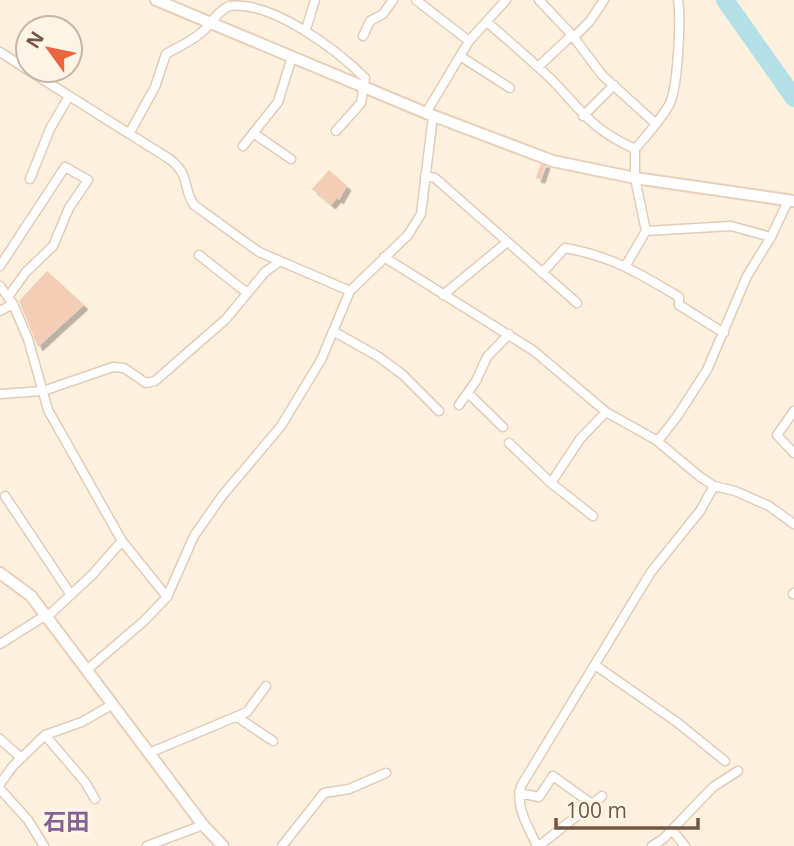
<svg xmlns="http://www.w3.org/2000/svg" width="794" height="846" font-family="'Open Sans','Noto Sans JP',sans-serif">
<defs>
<filter id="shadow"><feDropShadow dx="4.5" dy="4.5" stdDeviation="0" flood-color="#0004"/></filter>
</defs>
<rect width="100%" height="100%" fill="#fdf1de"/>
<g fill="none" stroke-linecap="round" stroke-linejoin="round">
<path stroke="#b3dfe6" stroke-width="18" d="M725 0 794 98"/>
</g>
<path fill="#f3cdb5" filter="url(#shadow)" d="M541 163H546L541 179 536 178Z
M329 170 347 186 339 200 337 198 331 205 312 189Z
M47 271 84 305 38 347 19 301Z"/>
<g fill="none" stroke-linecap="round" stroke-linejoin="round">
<defs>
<path id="street" d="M416 0 469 41
M539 0 572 35 602 75 656 124
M487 22C509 41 531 60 552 80 583 112 591 129 635 149
M307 26 315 0
M363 36 370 21 383 14 393 0
M574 37 590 21 604 0
M0 52 28 70
M460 56 510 88
M538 67 572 35
M28 70 171 160C191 177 182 187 194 205L259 252 350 291
M426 113 469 41 506 0
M583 116 614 85
M253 133 291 159
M129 134 155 87 166 54C178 47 192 41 202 32 213 23 216 12 229 6 272 0 338 51 365 78L361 103 336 131
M243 146 278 102 292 57
M425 176 435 178 577 303
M30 179 50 129 69 96
M646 231 731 226 771 237
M199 255 247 293
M384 257 534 351 606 412 656 440 699 476 714 486 735 491 769 506 794 524
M626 265 646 231 635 178V149C647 135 660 121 669 105 678 89 681 19 678 0
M0 266 65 167 88 180 69 208 53 246 26 272 8 297
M542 273 565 248C611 256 639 273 679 297V305L724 333
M0 286 13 304 28 339 48 410 122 541 167 597
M443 295 506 243
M0 311 13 304
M333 331 379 357 403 375 439 411
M468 393 503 427
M0 394 43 391 113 367 124 368 146 383 155 381 226 319 265 272 279 262
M459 405 476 381 487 357 509 334
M794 411 777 435 794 453
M656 440 661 437 676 418 707 370 747 276 771 237 788 201
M509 443 551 483 593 516
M551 483 580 439 606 412
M5 496 71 595
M793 594 794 593
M47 617 92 575 122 541
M0 644 46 615
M595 665 678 723 725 761
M88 669 144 621 167 597 194 536 222 496 281 426 321 360 350 291 408 235 421 214 433 116
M237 717 273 741
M45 735 85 782 95 799
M0 739 20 757
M149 753 247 712 266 686
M0 784 13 766 45 735 82 722 113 704
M0 789 28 820 44 846
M519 793 539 797 553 776 592 804
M672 830 685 846
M147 846 203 825
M282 846 324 793 349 789 386 773
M537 846C528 826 515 807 521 786L651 572 700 511 714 486
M539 846 602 796
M652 846 663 839 713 787 738 771"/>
<path id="secondary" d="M156 0 426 113 553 161 635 178 794 201
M0 573 31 596 203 825 223 846"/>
</defs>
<use href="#street" stroke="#e1ccba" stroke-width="11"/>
<use href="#secondary" stroke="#e8cfba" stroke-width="14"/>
<use href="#street" stroke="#fff" stroke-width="8"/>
<use href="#secondary" stroke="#fff" stroke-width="10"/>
</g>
<g text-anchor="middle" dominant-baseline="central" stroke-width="7" stroke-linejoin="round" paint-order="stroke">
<g font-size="23" font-weight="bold" fill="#856197" stroke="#fff5e5">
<text x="66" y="821">石田</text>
</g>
</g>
<g transform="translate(49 49) rotate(303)"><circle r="33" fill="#fff5e5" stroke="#c7b5a5" stroke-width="2"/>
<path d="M0-5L12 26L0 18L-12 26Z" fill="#ec643e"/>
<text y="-10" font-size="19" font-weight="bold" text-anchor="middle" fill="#735646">N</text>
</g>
<path d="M556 818v10h142v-10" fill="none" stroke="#735646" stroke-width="3.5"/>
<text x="566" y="818" font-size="21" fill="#735646" stroke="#fff5e5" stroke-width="5" paint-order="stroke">100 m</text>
</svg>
